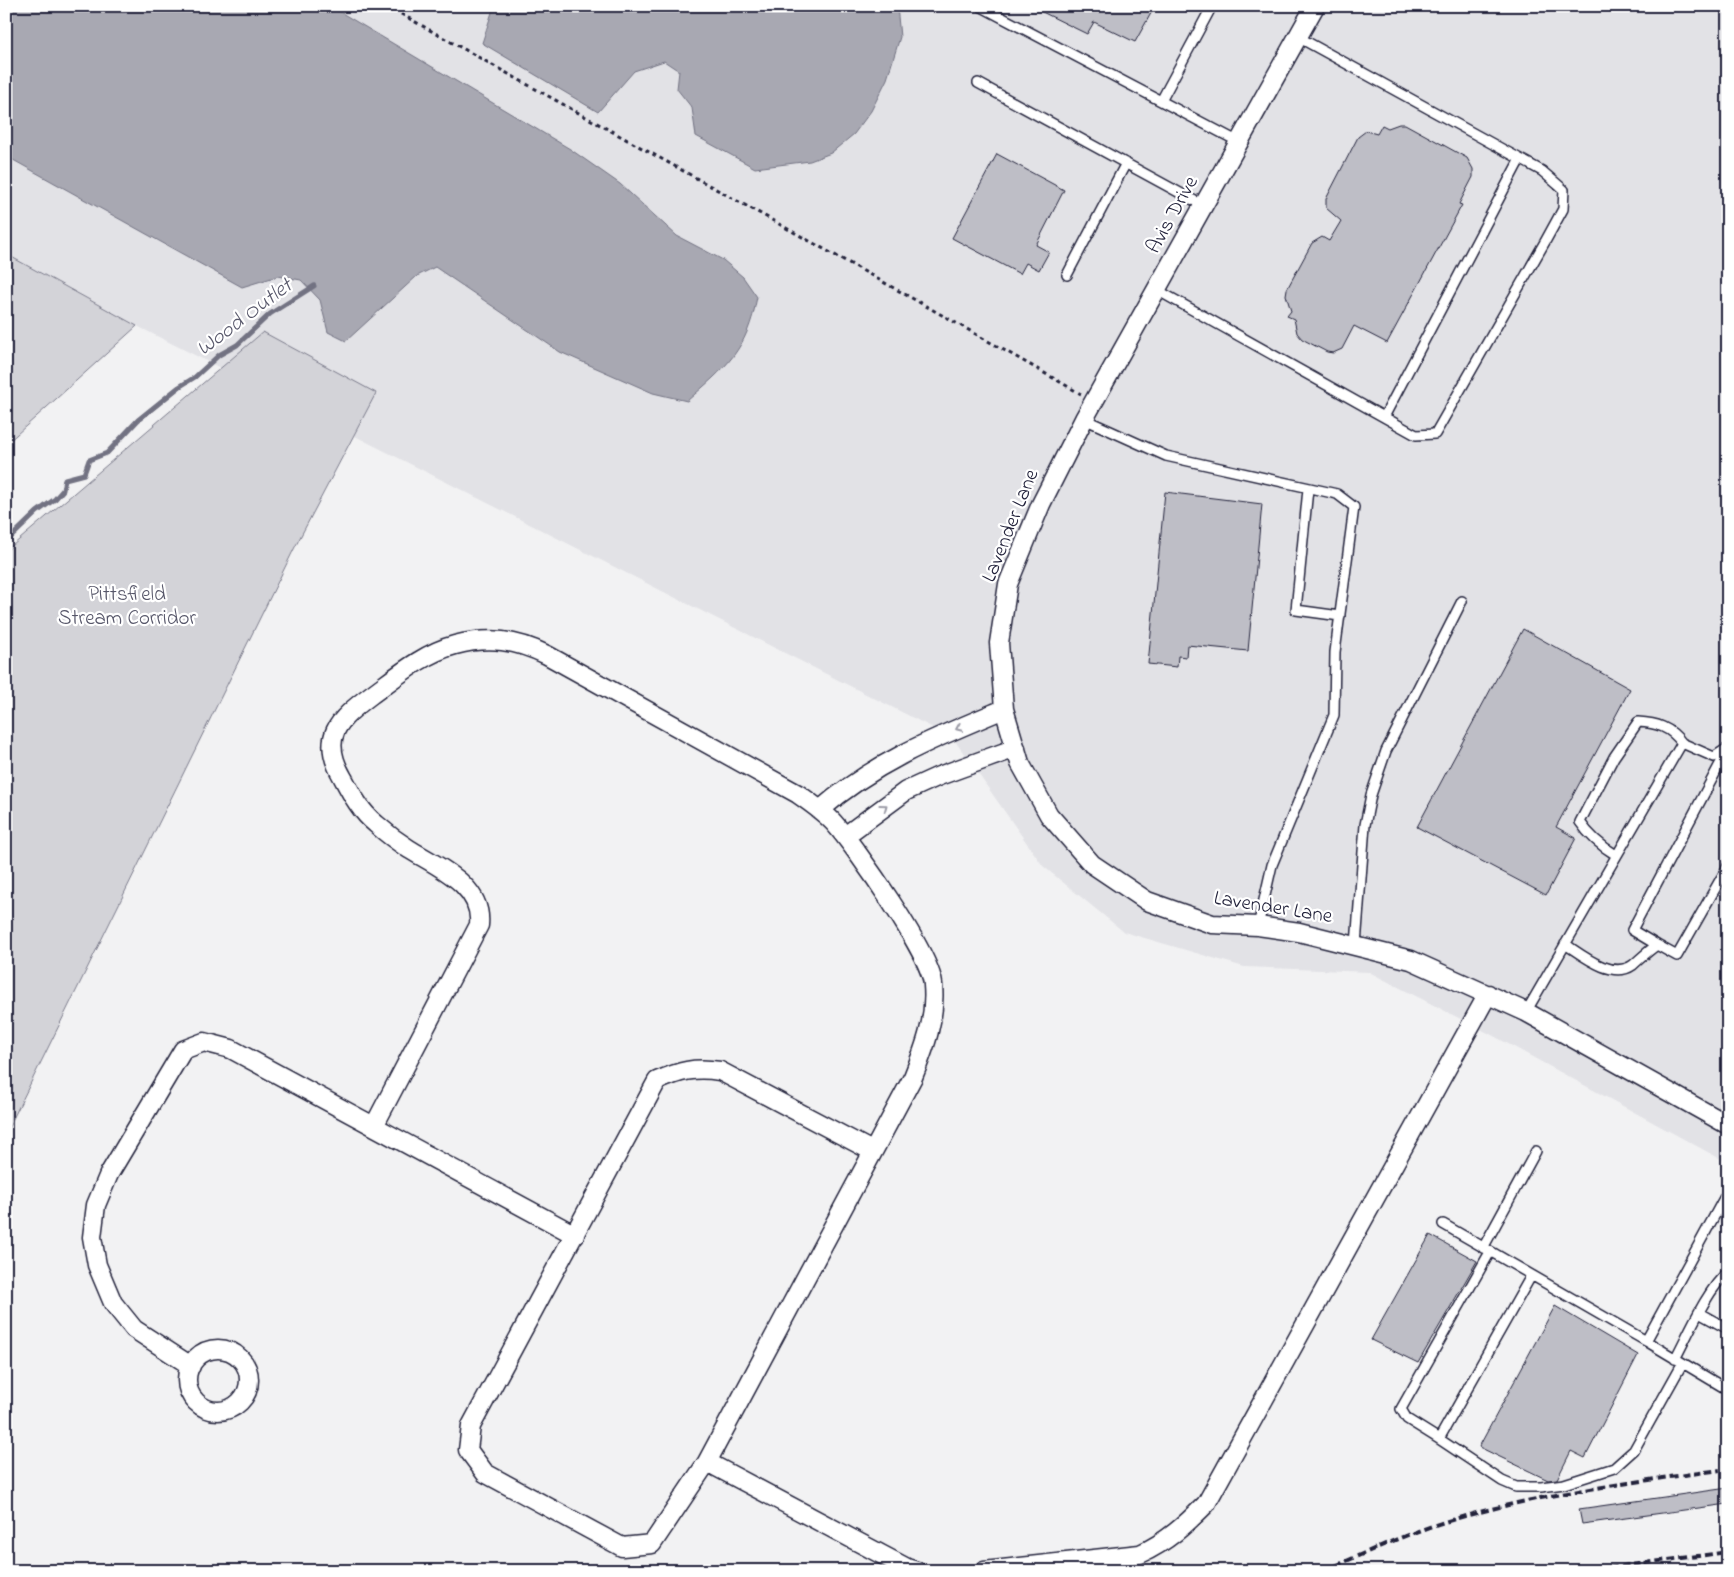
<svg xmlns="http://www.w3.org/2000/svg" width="1734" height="1577" font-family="'Indie Flower',sans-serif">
<rect width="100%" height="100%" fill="#f2f2f3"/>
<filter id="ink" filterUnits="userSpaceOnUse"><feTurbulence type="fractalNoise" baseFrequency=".02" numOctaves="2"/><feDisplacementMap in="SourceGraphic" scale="10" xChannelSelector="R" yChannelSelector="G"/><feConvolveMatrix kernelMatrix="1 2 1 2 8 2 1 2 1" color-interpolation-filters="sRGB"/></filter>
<g filter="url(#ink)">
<path fill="#e2e2e6" d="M6 6H1728V1163L1490 1034 1369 972 1244 967 1124 932 1043 866 953 738 137 326 6 254Z"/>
<path fill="#d3d3d8" stroke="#7a7a8a" d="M6 254 137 326 6 444Z
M263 332 376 393 294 549 6 1133V551Z"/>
<path fill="#a8a8b2" stroke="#727282" d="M6 6H330L570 149 620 184 677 236 723 260 743 277 757 297C747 351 726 367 687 401L653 393 560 352 435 267 417 276 346 341 328 332 320 300 301 280 278 276 242 287 6 156Z
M494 6H897L900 37 887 79 871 111 854 134 831 153 810 161 755 168 696 136 692 108 677 89 679 71 664 61 634 71 598 112 482 43Z"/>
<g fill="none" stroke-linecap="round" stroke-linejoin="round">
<path stroke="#727282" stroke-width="5" d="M6 542 37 512 55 499 63 490 65 479 84 474 89 460 107 453 138 420 179 387 195 377 219 355 237 345 270 314 314 286"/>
</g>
<path fill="#bebec6" stroke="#22223b" d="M1030 6H1155L1135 42 1094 22 1087 34Z
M1399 124H1405L1467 158 1473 169V177L1459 204 1462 205 1387 343 1354 326 1342 349 1333 353 1327 352 1302 339 1297 333 1294 319 1287 316 1291 311 1286 295 1287 289 1312 243 1322 237 1329 241 1341 221 1326 208V199L1358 137 1366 131 1377 134 1382 125 1388 128Z
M997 154 1064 190 1036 245 1049 252 1039 270 1026 263 1020 274 952 238Z
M1165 492 1262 504 1248 651 1187 645 1186 657 1178 656 1177 667 1148 664Z
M1523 629 1630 689 1556 827 1576 838 1546 895 1417 827Z
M1430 1235 1477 1261 1418 1363 1371 1340Z
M1555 1306 1638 1355 1585 1458 1571 1451 1557 1479 1548 1480 1479 1447Z
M1728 1488V1504L1582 1524 1579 1509Z"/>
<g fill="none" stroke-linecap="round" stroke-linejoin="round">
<defs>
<path id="lane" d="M980 6 1239 142
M978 83 1204 206
M1161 101 1212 6
M1067 275 1126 163
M1157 290 1416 435 1435 434 1546 240 1563 209 1564 190 1542 171 1298 37
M1384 417 1520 159
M1084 419 1166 456 1337 494 1354 507 1335 652 1334 715 1272 865 1258 926
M1308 489 1296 610 1340 616
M1682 743 1714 757 1726 749
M1565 944C1582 955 1612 980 1633 965 1641 958 1648 951 1657 945L1677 956 1728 866
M1356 945 1365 825 1371 795 1386 751 1462 601
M1657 945 1632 930 1728 749
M1526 1012 1682 743C1670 727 1657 723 1638 722L1614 757 1580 822C1590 837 1601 846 1616 855
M1728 1191 1646 1341 1728 1390
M1443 1224 1646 1341
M1483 1248 1536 1151
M1531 1276 1439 1439 1502 1481 1516 1487H1541L1564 1484 1614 1468 1634 1450 1682 1364
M1699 1313 1728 1329
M1675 1359C1688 1335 1707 1289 1728 1272
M1439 1439 1407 1419 1401 1409 1490 1252"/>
<path id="street" d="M1315 6 1084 419 1041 504 1008 584 999 643 1004 709 1020 763 1049 815 1092 864 1147 901 1212 924 1258 926 1299 932 1411 960 1526 1012 1728 1125
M820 810C876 761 937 737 1004 709
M845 836 906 791 939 776 1016 748
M374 1126 479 925C483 885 438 867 409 849 398 842 386 833 376 824 361 812 352 795 343 778 319 737 338 720 371 695 397 676 424 653 455 645 489 636 516 640 547 655L798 794C811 803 824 812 834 823 856 848 932 956 933 985 936 1019 925 1047 913 1077L707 1462 652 1544 622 1547 485 1473 468 1450 471 1426 657 1081C680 1071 694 1067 720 1071L872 1151
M187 1380a31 31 0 1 1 62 0a31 31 0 1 1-62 0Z
M191 1366 134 1329 113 1303 97 1265 92 1237 96 1205 109 1174 183 1050 204 1042 231 1049 575 1235
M707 1462 907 1568 917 1571
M984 1571 1140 1554C1167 1542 1186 1524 1206 1504L1488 994"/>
</defs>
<use href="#lane" stroke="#22223b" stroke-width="12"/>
<use href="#street" stroke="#22223b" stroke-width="21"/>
<path stroke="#22223b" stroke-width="3" stroke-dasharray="4 4" stroke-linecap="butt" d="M387 6C618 136 851 262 1081 394"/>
<use href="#lane" stroke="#fff" stroke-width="9"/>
<use href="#street" stroke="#fff" stroke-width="18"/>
<path stroke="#22223b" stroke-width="4" stroke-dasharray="8 4" stroke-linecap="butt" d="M1324 1571C1365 1553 1405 1534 1448 1521 1537 1494 1628 1483 1720 1470
M1585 1571 1728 1552"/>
</g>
<defs><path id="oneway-chevron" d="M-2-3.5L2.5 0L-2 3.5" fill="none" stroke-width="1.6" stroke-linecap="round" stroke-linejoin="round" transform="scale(1.25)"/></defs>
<g stroke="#9c9ca7">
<use href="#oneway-chevron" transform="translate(959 728) rotate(157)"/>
<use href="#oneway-chevron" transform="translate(884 807) rotate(-36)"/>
</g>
</g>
<g text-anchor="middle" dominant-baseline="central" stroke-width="4.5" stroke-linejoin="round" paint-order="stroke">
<g font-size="21" fill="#22223b" stroke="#fff">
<text transform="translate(1173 215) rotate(-61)">Avis Drive</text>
<text transform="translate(1011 526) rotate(-68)">Lavender Lane</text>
<text transform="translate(1273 908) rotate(9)">Lavender Lane</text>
</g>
<g font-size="21" fill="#57576a" stroke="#fff">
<text x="127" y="595">Pittsfield<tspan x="127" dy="24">Stream Corridor</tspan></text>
</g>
<g font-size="22" font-style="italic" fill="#58586b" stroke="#fff">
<text transform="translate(245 318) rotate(-37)">Wood Outlet</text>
</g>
</g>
<rect width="1734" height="1577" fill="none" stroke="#fff" stroke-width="25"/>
<rect x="12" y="12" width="1709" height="1552" fill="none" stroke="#22223b" stroke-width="2" filter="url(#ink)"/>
</svg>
